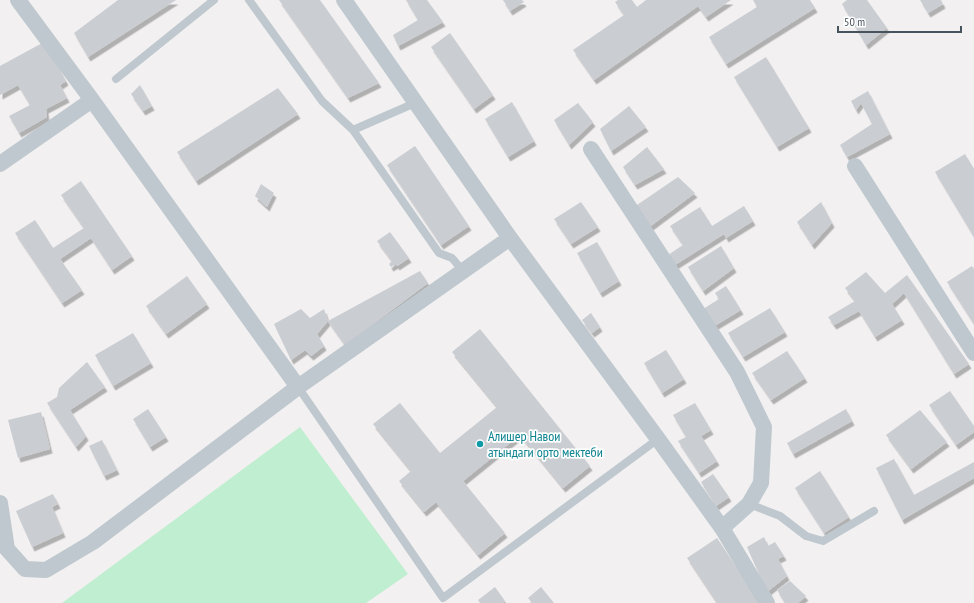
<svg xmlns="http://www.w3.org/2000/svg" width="974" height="603" font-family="'PT Sans Narrow',sans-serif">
<defs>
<filter id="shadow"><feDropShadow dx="2.5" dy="4.5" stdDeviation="0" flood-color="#0004"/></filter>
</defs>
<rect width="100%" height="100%" fill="#f2f0f0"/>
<path fill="#c0eed0" d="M300 427 408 574 366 603H62Z"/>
<path fill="#cacdd2" filter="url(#shadow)" d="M118 0H176L88 57 74 33Z
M279 0H320L379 83 348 98Z
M406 0H427L443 22 398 46 393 35 418 20Z
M503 0H522L524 2 510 11Z
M618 0H632L637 7 646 0H731L706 17 698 6 594 80 573 50 624 15 615 2Z
M753 0H810L815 8 726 64 709 37 757 7Z
M847 0H867L887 28 866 45 842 4Z
M920 0H941L943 4 928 13Z
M450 33 493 95 474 109 431 47Z
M44 42 66 81 60 85 67 98 46 109 47 117 19 133 9 116 30 105 18 85 0 95V66Z
M766 57 809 128 777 147 734 77Z
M140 85 152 106 143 111 131 94Z
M278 88 298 114 196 181 177 152Z
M868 91 890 134 847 157 840 145 872 124 861 103 856 110 851 101Z
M512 102 534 141 508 157 485 119Z
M578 103 593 122 569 145 554 120Z
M629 106 646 127 611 151 600 129Z
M415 146 469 226 441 245 387 165Z
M647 147 664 169 635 185 623 167Z
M965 154 974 169V237L935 172Z
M678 177 695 193 648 228 634 207Z
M81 181 132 256 112 270 91 238 60 259 82 290 62 303 15 233 35 220 53 248 84 228 61 195Z
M261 184 274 193 267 207 255 196Z
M581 202 598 227 571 244 554 219Z
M821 202 832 223 812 245 797 222Z
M744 206 753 221 726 238 724 234 675 265 668 255 683 245 670 226 700 207 712 226Z
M390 232 409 258 397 266 396 264 391 267 389 264 392 261 377 241Z
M597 242 619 281 600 293 577 253Z
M721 246 734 268 703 291 688 267Z
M972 266 974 269V324L947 282Z
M420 271 428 283 345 345 328 321Z
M866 272 885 293 907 275 969 364 954 374 904 293 892 304 902 320 875 337 859 311 834 325 828 317 855 301 845 288Z
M187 276 207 304 166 334 146 306Z
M726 286 741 310 711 328 700 311 719 299 715 293Z
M770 308 785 332 743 357 728 333Z
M301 309 310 318 324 309 328 321 317 334 324 346 311 356 305 350 291 360 274 324Z
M591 313 600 327 592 333 582 320Z
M480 329 590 466 563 488 520 435 463 481 505 533 478 555 436 502 424 512 399 481 411 471 373 424 400 403 440 453 497 407 452 352Z
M133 333 151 363 113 386 95 355Z
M666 350 684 379 662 393 644 363Z
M787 351 805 378 771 400 752 373Z
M87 362 105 387 70 410 86 436 76 447 47 403 57 397 59 388Z
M950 391 974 426V432L956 445 929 405Z
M695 403 711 430 701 436 717 461 699 473 678 441 686 437 673 415Z
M148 409 166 437 150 447 133 419Z
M846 409 852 421 793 454 787 443Z
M920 410 947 442 911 469 886 435Z
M41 412 50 449 18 458 8 420Z
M102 440 117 470 104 476 89 446Z
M894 459 914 495 974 462V478L902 520 876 468Z
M820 471 849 517 824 533 795 488Z
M713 474 729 497 716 506 701 482Z
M53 494 58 504 52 507 63 533 32 547 16 511Z
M764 537 768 546 775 542 784 556 778 559 787 576 767 592 747 547Z
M717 538 760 603H717L687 558Z
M790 581 806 596 798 603H785L777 590Z
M495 587 505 601 502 603H480L478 600Z
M541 587 554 603H532L528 598Z"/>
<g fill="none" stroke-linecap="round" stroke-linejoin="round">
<path stroke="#bec8ce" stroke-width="8" d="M249 0 322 101 353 130 415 103
M116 79 214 0
M353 130 439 253 452 258 463 271
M298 387 443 598 658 439
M749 504 780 516 806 536 823 541 874 511"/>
<path stroke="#bec8ce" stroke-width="16" d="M18 0 92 100 298 387
M344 0 510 238 658 439 722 528 767 603
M591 149 737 372 764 427 761 483 749 504 722 528
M0 164 92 100
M855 166 974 353
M0 503 7 549 25 569 46 570 93 542 298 387 510 238"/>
</g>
<circle fill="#0f9aa8" stroke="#fff" stroke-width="1.5" cx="480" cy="444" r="4"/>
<g text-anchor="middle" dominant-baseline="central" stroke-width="3.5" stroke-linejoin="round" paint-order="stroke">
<g font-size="14" fill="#0d838f" stroke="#fff" text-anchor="start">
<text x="488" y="436">Алишер Навои<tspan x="488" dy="16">атындаги орто мектеби</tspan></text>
</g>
</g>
<path d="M838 26v6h123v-6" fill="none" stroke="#48545d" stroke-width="2"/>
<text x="844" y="26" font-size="12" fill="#48545d" stroke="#ffffff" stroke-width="3" paint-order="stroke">50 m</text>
</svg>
